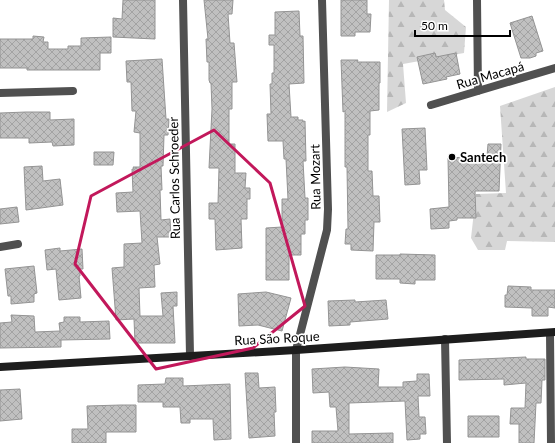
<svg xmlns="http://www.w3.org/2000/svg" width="555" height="443" font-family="Lato,sans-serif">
<defs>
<pattern id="forest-firs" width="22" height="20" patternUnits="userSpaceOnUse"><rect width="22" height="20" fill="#d7d7d7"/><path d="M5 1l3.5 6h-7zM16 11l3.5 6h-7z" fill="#b7b7b7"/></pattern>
<pattern id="building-cross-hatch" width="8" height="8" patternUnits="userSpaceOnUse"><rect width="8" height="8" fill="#c0c0c0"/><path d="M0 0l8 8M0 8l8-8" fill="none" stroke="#a3a3a3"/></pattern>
</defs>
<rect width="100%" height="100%" fill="#fff"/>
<path fill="url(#forest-firs)" d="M389 0H444L445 10 466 27 464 53 403 64 406 103 387 112Z
M555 87V242L507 241 505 250H478L471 238 476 194 506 193 500 106Z"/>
<path fill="url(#building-cross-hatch)" stroke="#949494" d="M123 0H155V39L113 37V18L122 19Z
M204 0H233L232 14H228L230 43H234L237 82H232V109H229V144H235V173H246L245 188H250V199H247V219H241L242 248 216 250 215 219H209V203H218L219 168H209L212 109 211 83H210L209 80V62H207L206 39H208Z
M341 0H367V14H371L370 32H355V36H341Z
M299 11 300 36H303L304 83 289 84 291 117H298V120H303V122L305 121 306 161H303L305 198H308V220H305V234H301V255H289V280H266V228L282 227V199H288L286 159H284L283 141H268L267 114H271L270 84H272V73H274V45H269V35H275V12Z
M532 16 543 51 536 53V56L530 58H521L510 23Z
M33 36 44 37 43 42H48V49H68V46H81V38L111 37V53H100V70H27V68H0V39H33Z
M435 53 436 57 456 53 460 74 446 77 447 79 423 84 417 57Z
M162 59 166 119H169L168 135H164L163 166H161L162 190H160L161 220 170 219 171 237H157L160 264 154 265 155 287 139 288 140 316H163L161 293 177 292V306H173L175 343H135L134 319 116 320 112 268 124 267V244L142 243 140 211 117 212 116 193 133 192 132 169H134L133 167H140V133L134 132 136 111H132L131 82H127L126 61Z
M341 60H358L357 62H380V83H379V110L370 111V135H368V171H372L373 196H379L380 222H374L373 251 351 250V244H345L346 229H348L347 167H345V111L343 112Z
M26 112H50V120L74 119V145L53 146 52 142 29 143V138H0V113Z
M425 128 427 170H419L420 184 405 185 402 129Z
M488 144H501L499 191H475L476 218H457V220L449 221V228L431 229 430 209 449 207 448 158 487 156Z
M94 152H114L113 165H94Z
M42 166 43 181 60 179 63 205 26 210 24 167Z
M17 207 19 222 0 224V209Z
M60 248V251L82 249 83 269H80V276H79L81 298 59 300 56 269 47 270 45 250Z
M400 254 435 255V280H415V284L400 283V279H376V255H400Z
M34 266 37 293 34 294V302L11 304V296H8L5 269Z
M508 286 531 287V290H555V308L548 307V316H532V308L505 307V295H507Z
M266 292 291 298 282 331 258 325 239 326 238 294Z
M355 300V302L386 300 388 319 350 322V325L329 326 328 301Z
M11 315 34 316 35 332 60 331 59 323 64 322V317H80V322L109 321 110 339 61 340V347L0 348V323L12 322Z
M526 357V359H545V380H542L541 403H536L534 443H519V424H510L511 408H525L526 383 504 385V379L459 380V360Z
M345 367 379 369 378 387H403V382L417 381V374H429L430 396H418L419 417H425L426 434H420V439L407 440 405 401 349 403V434L393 433V443H312V431H338L336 407H330L329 392 313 393 312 369Z
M245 373H258L259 388 275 387 276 412H274L275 436 249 438Z
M166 378H183V386L230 384 231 439 214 440 213 419H190V423H181L180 407H163V402H138V385L165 384Z
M20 389 22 419 0 421V390Z
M121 405H136V432H106V443H72V429H88L87 406Z
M468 416H499V437H468Z"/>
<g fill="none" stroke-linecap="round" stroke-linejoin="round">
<path stroke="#505050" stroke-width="8" d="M183 0 190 355
M477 0 478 91
M0 93 73 91
M431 105 555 68
M0 247 18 244
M550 333 551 443
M445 339 447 443
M296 443V350L327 230 328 209 322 0"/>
<path stroke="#1d1d1d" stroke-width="8" d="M0 367 296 350 555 332"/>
</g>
<path fill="none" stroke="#c2185b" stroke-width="3" stroke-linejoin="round" d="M214 130 270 183 305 306 253 348 156 369 75 264 91 196Z"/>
<circle fill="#000" stroke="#fff" stroke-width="1.5" cx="452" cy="157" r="4"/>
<g text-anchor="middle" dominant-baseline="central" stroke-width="3.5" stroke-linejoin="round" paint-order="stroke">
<g font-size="13" fill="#000" stroke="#fff">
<text transform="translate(490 75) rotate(-16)">Rua Macapá</text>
<text transform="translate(315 177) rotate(-91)">Rua Mozart</text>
<text transform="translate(174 178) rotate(-91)">Rua Carlos Schroeder</text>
<text transform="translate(277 338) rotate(-3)">Rua São Roque</text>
</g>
<g font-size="13" font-weight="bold" fill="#000" stroke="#fff" text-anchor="start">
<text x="460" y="157">Santech</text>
</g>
</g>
<path d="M415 30v6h95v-6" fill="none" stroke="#000000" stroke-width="2"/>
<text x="421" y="30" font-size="12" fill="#000000" stroke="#ffffff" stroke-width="3" paint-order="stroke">50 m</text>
</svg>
